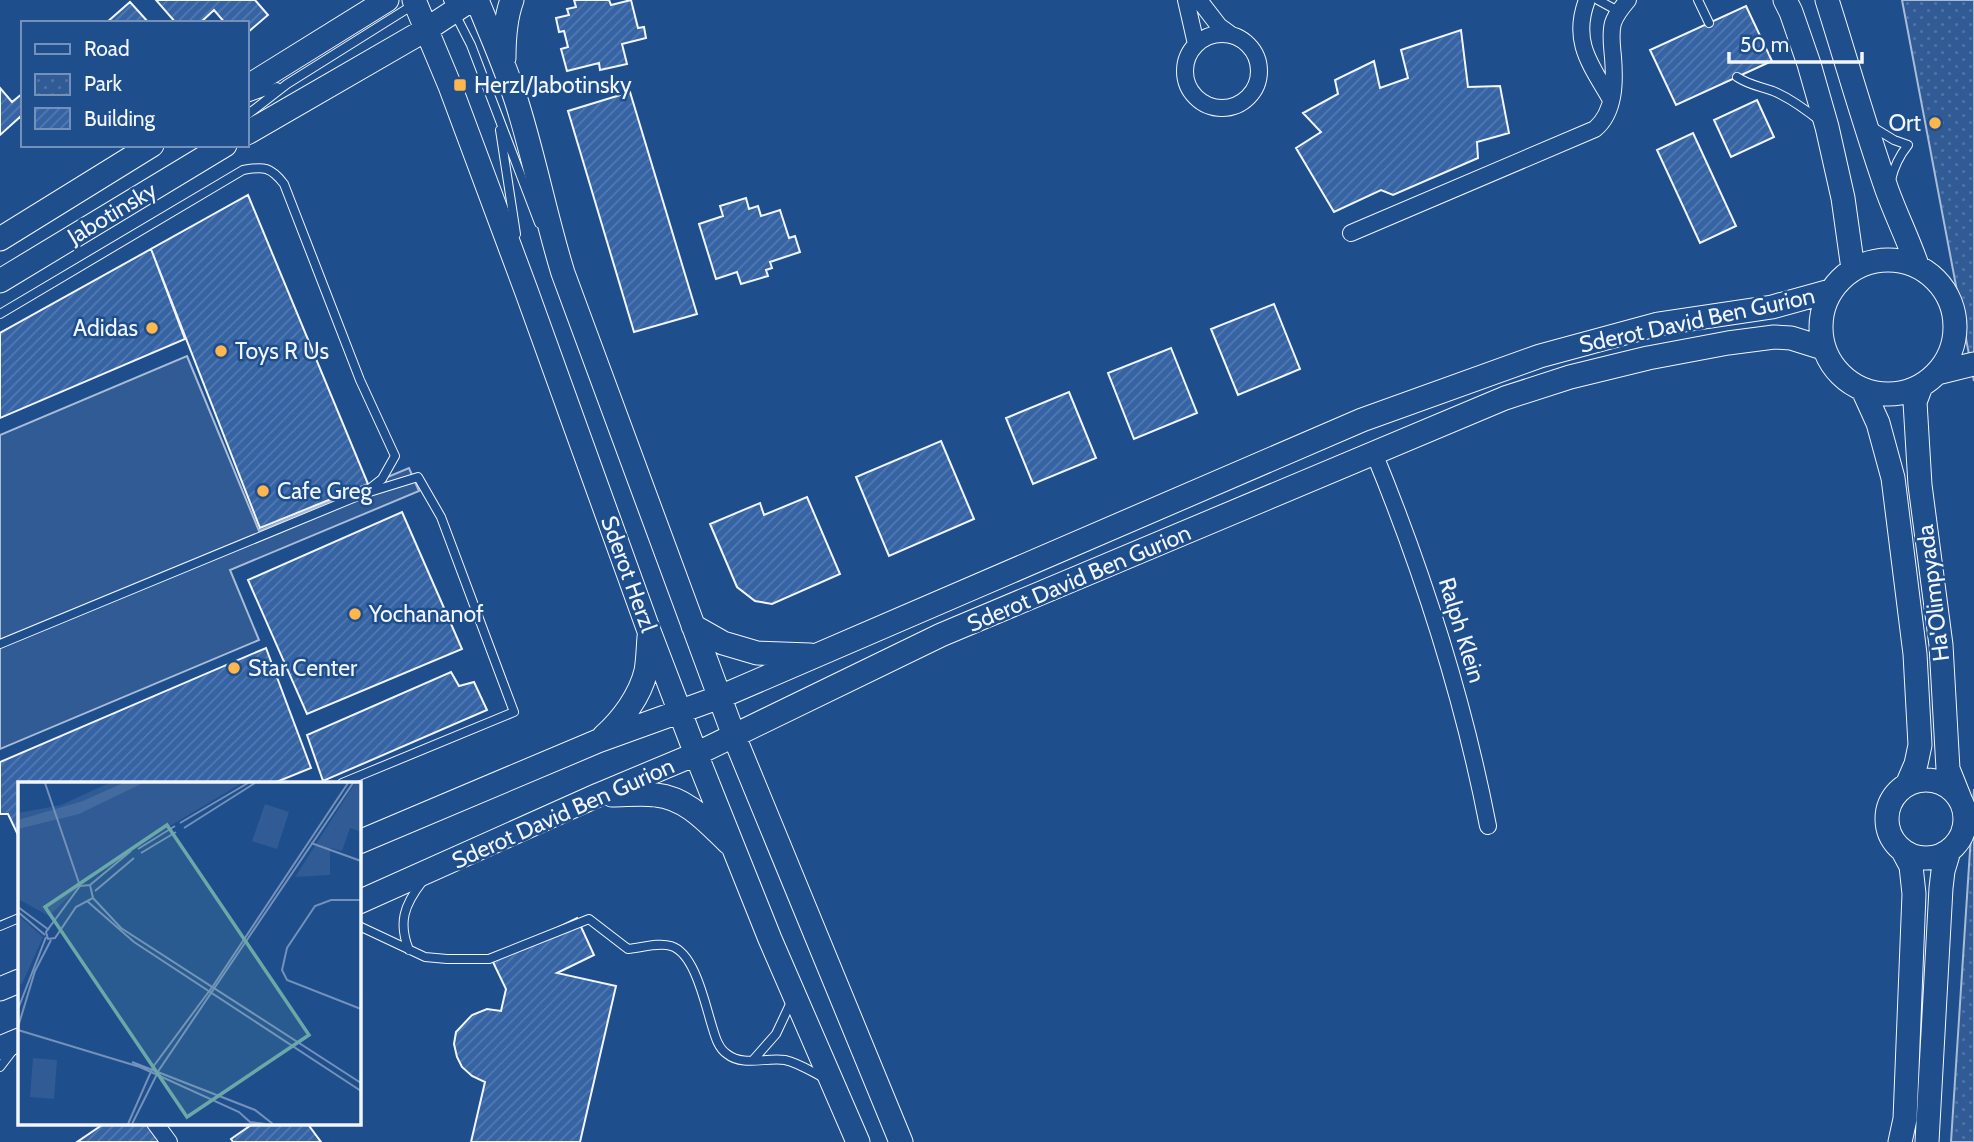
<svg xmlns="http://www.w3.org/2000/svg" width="1974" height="1142" font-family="Cabin,sans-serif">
<defs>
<pattern id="park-dots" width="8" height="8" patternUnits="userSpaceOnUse" patternTransform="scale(1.75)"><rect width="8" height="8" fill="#305b95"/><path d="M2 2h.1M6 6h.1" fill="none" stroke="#4e73a5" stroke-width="1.8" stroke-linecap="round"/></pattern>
<pattern id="building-hatch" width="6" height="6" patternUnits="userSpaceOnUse" patternTransform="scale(1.75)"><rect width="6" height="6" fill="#3563a3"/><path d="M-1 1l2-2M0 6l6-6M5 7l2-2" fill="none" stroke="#537ab1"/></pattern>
</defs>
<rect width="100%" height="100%" fill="#1f4e8c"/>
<path fill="#305b95" stroke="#a8bbd7" stroke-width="2" d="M187 356 259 531 409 468 419 491 230 570 259 640 0 749V435Z"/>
<path fill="url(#park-dots)" stroke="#a8bbd7" stroke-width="2" d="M1902 0H1974V381Z
M1974 789V1142H1951Z"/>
<path fill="url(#building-hatch)" stroke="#f2f6ff" stroke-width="2" d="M156 0H255L268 15 247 33V23H225L214 10 200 23H176Z
M574 0H609L611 5 631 0 638 28 644 27 646 38 622 44 627 64 600 70 599 63 567 71 561 49 568 47 564 31 559 32 556 18 569 15 567 9 576 7Z
M130 2 149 23H106Z
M1746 6 1772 61 1676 105 1650 50Z
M1461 30 1468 87 1500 86 1509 133 1477 142 1478 158 1393 195 1381 190 1334 212 1296 148 1321 132 1303 113 1338 94 1335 80 1374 61 1380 88 1408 78 1401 50Z
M0 88 12 102 23 93V120L20 117 0 135Z
M630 92 697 314 634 332 568 111Z
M1757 100 1774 137 1731 157 1714 120Z
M1693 133 1736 226 1700 243 1657 150Z
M248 195 368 484 260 528 151 249Z
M746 198 749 209 758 206 761 216 780 210 789 238 795 236 800 252 770 262 772 268 766 270 768 276 741 284 737 272 716 279 699 224 723 216 720 206Z
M151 249 185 339 0 418V333Z
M1274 304 1300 369 1238 395 1211 329Z
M1171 348 1197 413 1134 439 1108 373Z
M1069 392 1096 458 1033 484 1006 418Z
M941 441 974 519 889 556 856 477Z
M807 497 840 574 772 604 755 601 737 587 710 524 760 503 764 515Z
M402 512 462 649 307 714 248 580Z
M266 648 311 768 274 783H19V837L8 814H0V762Z
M451 672 459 686 474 682 487 710 323 781 307 735Z
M577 918 594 955 557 973 616 986 580 1142H471L485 1082 472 1076 462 1067 457 1057 454 1044 456 1032 472 1015 487 1009 501 1011 506 989 492 960Z
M105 1123H148L161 1142H77Z
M254 1123H307L321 1142H233L231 1139Z"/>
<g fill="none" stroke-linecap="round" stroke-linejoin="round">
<defs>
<path id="lane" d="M448 0 471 45 539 223
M1598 0 1618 11
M1698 0 1709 23
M1737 77C1749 85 1759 86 1773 91 1790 98 1805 109 1820 121
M247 98 277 87
M247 115 287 84 413 5
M1871 126 1894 140 1908 145C1899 156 1894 167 1891 180
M500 130 516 234
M0 314 243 170C264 166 271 167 284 184L360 380 395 456 382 479 368 490
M0 644 363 494 418 477 441 517 514 712 342 783
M0 926 19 918
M359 926 425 957 447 959H489L589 919 628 949C641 948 658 942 671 946 695 953 705 1004 712 1026 715 1036 718 1048 727 1054 743 1067 766 1057 785 1060 799 1063 812 1072 824 1078
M409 950C398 923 404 905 422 882
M754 1059 776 1034 792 1000
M0 1067 13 1050"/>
<path id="street" d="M1186 0 1196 44
M1199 0 1219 26 1230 34
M1587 0C1571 42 1591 65 1611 100
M1185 71a37 37 0 1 1 74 0a37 37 0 1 1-74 0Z
M1351 233 1595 129C1615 112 1615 82 1613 57 1612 46 1610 34 1613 23 1616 14 1622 7 1628 0
M1374 453C1424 575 1463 697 1488 826
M155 1123 169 1142"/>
<path id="secondary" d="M414 0 450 86 526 290 649 631 696 754 770 939 858 1142
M477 0C491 35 507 70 518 106 535 161 546 218 563 273L734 736 901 1142
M1785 0 1791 12 1809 64 1827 127 1843 198 1853 269
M1827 0C1847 63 1865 127 1887 190 1896 215 1908 239 1917 265
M504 58C504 38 505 19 512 0
M247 87 387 0
M247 133 427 29 471 0
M0 239 152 145
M1821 327a67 67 0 1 1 134 0a67 67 0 1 1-134 0Z
M0 281 225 145
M1937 373 1974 364
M1921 386 1915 402 1920 485 1941 645 1948 769 1960 799
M1863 390 1878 423 1893 478 1915 654 1920 745 1916 764 1907 785
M693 626 723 643 757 653 810 655
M604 736C622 720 640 696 646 671 648 660 648 649 649 637
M1887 819a39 39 0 1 1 78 0a39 39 0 1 1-78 0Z
M612 795C626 795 642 793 656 795 687 798 708 823 729 843
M359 842 598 741 720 697 1362 420 1540 356 1658 324 1772 307 1830 291
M359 902 598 795 696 754 941 635 1505 398 1570 377 1648 358 1728 343 1774 337 1791 338 1823 348
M0 989 19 981
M0 1048 19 1040
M1900 1142 1905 1119 1914 894 1911 866 1903 851
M1927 1142 1941 888 1943 871 1949 851"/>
</defs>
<use href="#lane" stroke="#f2f6ff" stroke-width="10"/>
<use href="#street" stroke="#f2f6ff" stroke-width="18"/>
<use href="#secondary" stroke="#f2f6ff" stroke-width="25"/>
<use href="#lane" stroke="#1f4e8c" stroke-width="8"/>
<use href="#street" stroke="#1f4e8c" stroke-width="16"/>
<use href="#secondary" stroke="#1f4e8c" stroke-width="23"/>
</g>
<g fill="#ffb74d" stroke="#1f4e8c" stroke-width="2.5">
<rect x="453" y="78" width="14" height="14" rx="3.5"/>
<circle cx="1935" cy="123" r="7"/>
<circle cx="152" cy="328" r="7"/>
<circle cx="221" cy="351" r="7"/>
<circle cx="263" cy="491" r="7"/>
<circle cx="355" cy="614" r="7"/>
<circle cx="234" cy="668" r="7"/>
</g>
<g text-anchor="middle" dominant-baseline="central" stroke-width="5" stroke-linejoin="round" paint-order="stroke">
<g font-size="23" fill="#f2f6ff" stroke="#1f4e8c" text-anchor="start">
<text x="474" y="85">Herzl/Jabotinsky</text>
<text x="1921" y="123" text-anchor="end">Ort</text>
<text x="138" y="328" text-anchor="end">Adidas</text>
<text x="235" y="351">Toys R Us</text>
<text x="277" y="491">Cafe Greg</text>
<text x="369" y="614">Yochananof</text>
<text x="248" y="668">Star Center</text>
</g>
<g font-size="23" fill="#f2f6ff" stroke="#1f4e8c">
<text transform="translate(112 213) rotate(-31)">Jabotinsky</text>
<text transform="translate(1697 320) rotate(-12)">Sderot David Ben Gurion</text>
<text transform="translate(629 574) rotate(70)">Sderot Herzl</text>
<text transform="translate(1079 578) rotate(-23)">Sderot David Ben Gurion</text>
<text transform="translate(1933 593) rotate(-97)">Ha'Olimpyada</text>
<text transform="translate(1462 630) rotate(73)">Ralph Klein</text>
<text transform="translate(563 813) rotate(-24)">Sderot David Ben Gurion</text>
</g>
</g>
<g transform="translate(18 782)">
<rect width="343" height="343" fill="#1f4e8c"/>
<path d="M337 1H343V50L332 46 324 69 312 66V93L277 95ZM247 22 271 30 259 67 234 59ZM15 276 39 278 36 317 12 315Z" fill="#305b95"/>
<path d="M91 1H224L78 88 31 134 0 117V31L43 23ZM0 133 25 155 4 202 0 201Z" fill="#305b95"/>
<path d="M105 1H125L61 32 0 47V38L65 19Z" fill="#446ba0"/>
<path fill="none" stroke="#7391ba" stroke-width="2" d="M27 1 62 104M162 41 230 1M166 46 237 1M293 61 343 79M120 67 157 44M123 71 158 50M72 103 113 69M72 103 75 116 58 125 37 156 30 157 28 150 62 104ZM77 109 116 76M75 116 103 146 343 301M343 118H313L297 124 269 166 264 188 269 198 343 227M69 119 116 160 343 309M0 125 31 148M0 130 27 153M0 227 28 155M0 245 17 189 33 158M0 248 122 285 221 330 232 340 247 342M114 280 237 328 255 342M110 342 135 285 195 204 330 1M114 342 141 288 335 1"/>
<path fill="#6aa9a8" fill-opacity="0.15" stroke="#6aa9a8" stroke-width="3.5" d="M149 43 291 253 169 335 27 125Z"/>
<rect width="343" height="343" fill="none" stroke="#f2f6ff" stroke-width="3.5"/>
</g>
<rect x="21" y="21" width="228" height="126" fill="#1f4e8c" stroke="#7391ba" stroke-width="2"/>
<rect x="35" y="44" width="35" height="10" fill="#1f4e8c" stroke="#7391ba" stroke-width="2"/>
<text x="84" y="56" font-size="21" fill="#f2f6ff">Road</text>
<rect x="35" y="74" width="35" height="21" fill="url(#park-dots)" stroke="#7391ba" stroke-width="2"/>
<text x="84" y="91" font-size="21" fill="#f2f6ff">Park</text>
<rect x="35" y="108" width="35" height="21" fill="url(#building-hatch)" stroke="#7391ba" stroke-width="2"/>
<text x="84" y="126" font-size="21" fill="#f2f6ff">Building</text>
<path d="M1729 52v10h133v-10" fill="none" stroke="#f2f6ff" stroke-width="3.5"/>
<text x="1740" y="52" font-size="21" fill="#f2f6ff" stroke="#1f4e8c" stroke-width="5" paint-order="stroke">50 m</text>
</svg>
